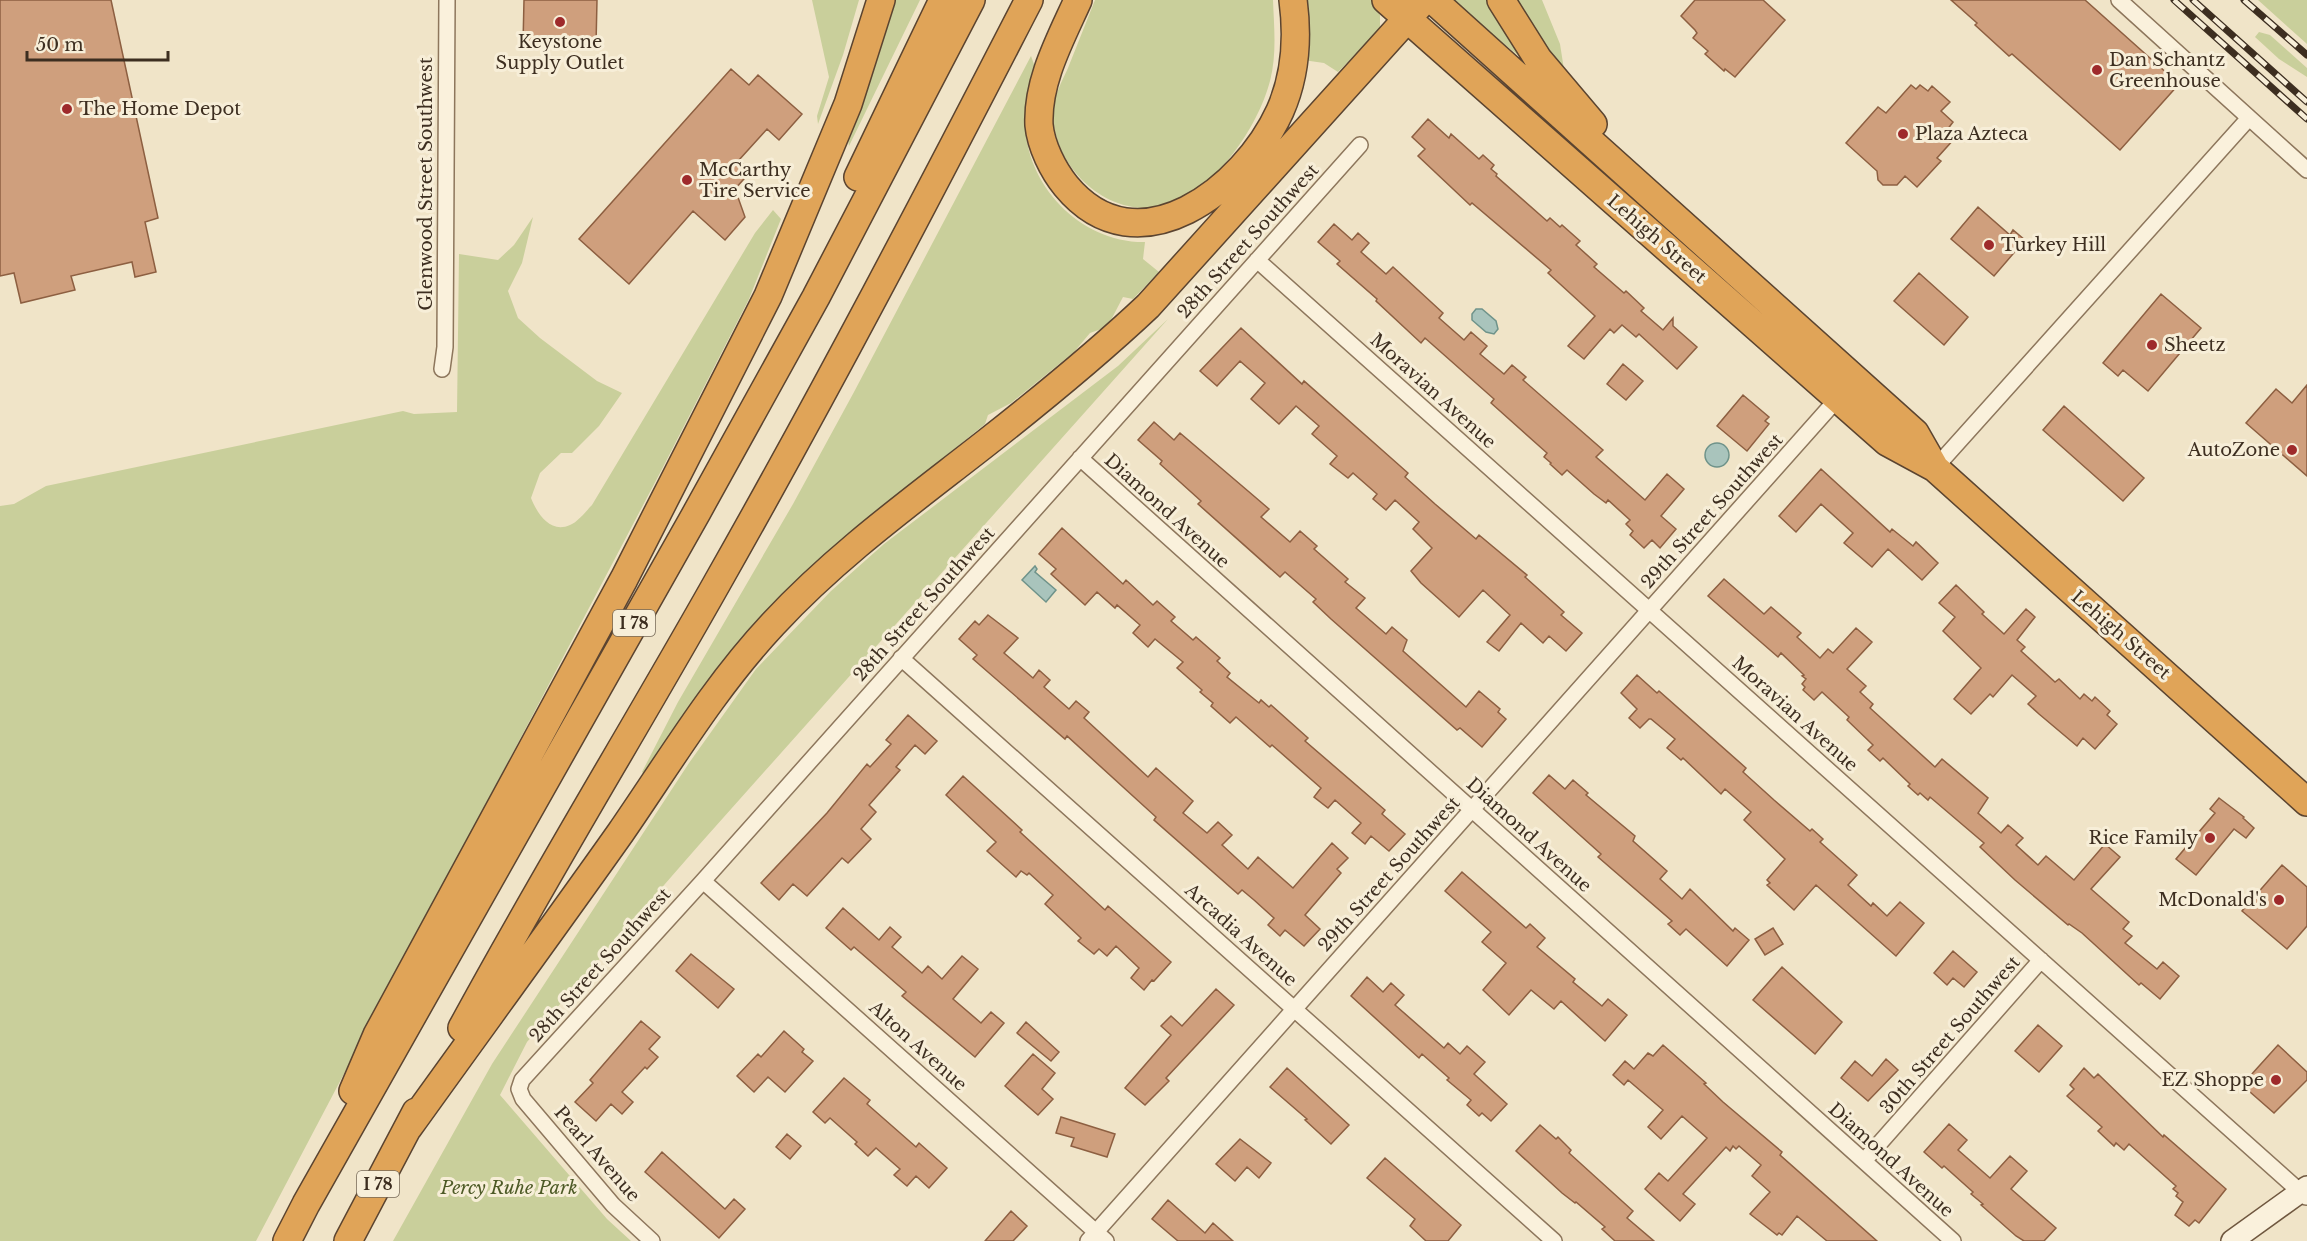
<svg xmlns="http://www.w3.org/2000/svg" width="2307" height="1241" font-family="'Libre Baskerville',serif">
<rect width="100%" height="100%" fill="#f0e4c8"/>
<path fill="#c9cf9b" d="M812 0H859L843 55 818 124 817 116 829 77Z
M893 0H920L849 146 847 134Z
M1095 0H1273C1274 27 1277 54 1270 81 1258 127 1216 189 1169 204 1112 223 1052 169 1053 111 1054 96 1062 81 1068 68 1077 45 1086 23 1095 0Z
M1301 0H1371L1380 15V32L1374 38 1369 40 1338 72 1324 63 1303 60Z
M1450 0H1490L1522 57 1519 56Z
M1512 0H1542L1560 44 1565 76Z
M2258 0H2307V44Z
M2259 32 2270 35 2307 68V77L2279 59 2255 37Z
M1031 56 1036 70C1031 85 1025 103 1025 119 1024 184 1080 243 1145 242L1143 259 1159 272 1133 299 1123 297 1111 320 1101 329 1090 333 1074 352 1011 403 988 415 985 424 849 535 688 711 676 726 644 774 642 772 678 702 793 504 854 392Z
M773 210 781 219 749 299 661 471 256 1241H0V506L14 504 46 486 403 411 414 414 457 412 459 254 498 260 514 245 533 217 522 263 508 291 518 318 540 338 597 381 622 393 599 426 572 453H561L540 473 531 498C537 513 550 534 570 525 578 522 586 511 592 505L755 233Z
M1168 319 699 845 527 1042 500 1095 607 1219 631 1241H393L492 1064 689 763 756 669 831 591 884 544 1118 366Z"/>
<path fill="#a9c4bc" stroke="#6f938a" stroke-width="1.5" d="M1476 309H1482L1496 321 1498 329 1494 334 1486 332 1472 320V314Z
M1705 455a12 12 0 1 1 24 0a12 12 0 1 1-24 0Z
M1035 566 1037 569 1035 572 1056 590 1046 602 1022 580Z"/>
<path fill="#cf9f7d" stroke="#8d5f41" stroke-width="1.5" d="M0 0H111L158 218 145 222 156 272 135 277 132 262 71 276 75 290 21 303 14 273 0 276Z
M524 0H597L596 45 523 44Z
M1695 0H1763L1785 20 1735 77 1725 69 1724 71 1705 54 1708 51 1693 38 1697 33 1695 30 1681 16Z
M1951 0H2085L2179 84 2120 150 2012 54 2009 56 1975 25 1977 23Z
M731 69 749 85 758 75 802 114 779 140 767 129 739 160 751 171 735 189 745 217 725 240 693 211 629 284 579 239Z
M1911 85 1916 89 1920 85 1928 91 1932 86 1950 102 1941 111 1953 122 1947 130 1955 138 1937 158 1941 161 1917 187 1905 176 1897 185H1883L1878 180 1877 171 1846 143 1878 107 1886 113Z
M1428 119 1449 138 1451 134 1479 159 1483 155 1494 165 1491 169 1497 174 1496 176 1547 221 1550 218 1560 227 1562 225 1580 241 1576 245 1597 264 1594 267 1624 293 1626 291 1644 308 1641 311 1663 330 1673 318V326L1697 347 1677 369 1639 334 1636 337 1622 325 1614 333 1610 329 1584 359 1568 346 1595 316 1548 273 1551 270 1472 203 1470 205 1418 156 1425 149 1412 137Z
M1978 207 2010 235 2013 230 2025 240 1994 276 1951 239Z
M1334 224 1352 240 1358 233 1369 243 1361 252 1386 274 1393 267 1443 313 1439 318 1464 340 1471 332 1487 346 1480 354 1504 374 1512 365 1526 377 1523 380 1603 450 1596 457 1645 500 1667 474 1684 489 1661 516 1676 529 1660 548 1652 540 1644 548 1630 535 1633 531 1626 524 1630 520 1608 500 1606 503 1594 494 1567 470 1562 475 1550 464 1551 463 1544 457 1547 453 1491 403 1494 399 1425 338 1421 343 1376 301 1377 299 1337 264 1340 261 1318 242Z
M1919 273 1968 317 1944 345 1894 301Z
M2161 294 2201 328 2148 391 2123 370 2118 376 2103 363Z
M1241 328 1302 384 1304 381 1408 473 1405 477 1435 504 1476 539 1479 535 1527 575 1525 577 1564 612 1561 615 1582 633 1566 651 1549 636 1543 643 1521 623 1499 651 1487 642 1510 615 1483 590 1459 617 1421 583 1411 571 1432 548 1413 529 1419 522 1395 500 1386 510 1373 499 1377 494 1353 473 1348 478 1330 464 1337 456 1312 434 1319 426 1296 406 1279 424 1251 399 1265 383 1240 361 1217 386 1200 371Z
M1623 364 1643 381 1626 400 1607 384Z
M2307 385V476L2246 423 2276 389 2292 403Z
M1743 395 1769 417 1765 421 1769 424 1747 451 1717 426Z
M2064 406 2144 478 2123 501 2043 430Z
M1154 422 1174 440 1180 433 1255 497 1269 509 1261 517 1290 542 1300 531 1317 546 1314 549 1348 579 1345 582 1365 598 1356 608 1386 634 1392 627 1407 640 1403 651 1466 707 1479 691 1500 709 1498 712 1506 719 1482 747 1460 728 1457 730 1331 619 1313 602 1316 599 1285 572 1280 577 1198 504 1201 501 1160 464 1162 461 1138 440Z
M1821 469 1890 532 1892 529 1913 546 1916 542 1938 563 1922 580 1888 549 1872 567 1844 543 1853 533 1821 504 1796 532 1779 516Z
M1062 528 1123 584 1126 580 1153 605 1157 601 1175 617 1171 621 1193 640 1196 637 1220 658 1217 661 1230 673 1227 677 1259 703 1261 700 1269 707 1271 705 1308 738 1305 741 1385 810 1382 814 1405 834 1389 851 1371 836 1365 844 1352 833 1361 823 1335 800 1328 808 1314 797 1321 788 1272 745 1270 747 1236 717 1230 723 1211 706 1213 703 1200 692 1202 690 1177 668 1183 662 1155 639 1148 647 1133 633 1140 625 1117 605 1115 608 1097 592 1085 605 1051 574 1056 569 1039 554Z
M1724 579 1764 614 1771 607 1801 633 1797 637 1820 658 1828 649 1833 653 1856 628 1872 642 1847 669 1866 686 1860 692 1873 704 1870 708 1935 767 1942 759 1988 798 1978 813 2001 833 2008 825 2023 838 2016 845 2038 865 2046 856 2074 880 2105 844 2120 857 2091 889 2129 922 2123 929 2132 936 2125 943 2157 969 2163 962 2179 976 2160 999 2141 983 2139 985 2082 933 2069 924 2068 925 2015 880 1980 847 1984 843 1930 797 1928 800 1920 793 1918 795 1908 786 1910 784 1883 758 1880 761 1868 750 1873 745 1847 720 1849 717 1822 692 1814 700 1803 690 1805 687 1802 684 1806 679 1802 676 1804 675 1781 653 1778 657 1708 596Z
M1956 585 1984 612 1982 614 2004 634 2026 609 2035 617 2017 640 2025 647 2021 651 2055 682 2059 679 2080 699 2084 694 2092 701 2095 697 2110 711 2107 715 2117 724 2095 749 2083 738 2077 746 2039 714 2028 704 2036 696 2012 675 1993 697 1990 694 1971 714 1954 699 1981 668 1943 631 1955 617 1939 603Z
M988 615 1018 638 1004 653 1033 678 1039 670 1050 680 1044 687 1069 709 1076 701 1089 712 1084 718 1148 777 1156 768 1193 801 1183 813 1207 833 1218 822 1232 835 1222 845 1248 869 1258 857 1293 888 1332 843 1348 858 1337 869 1341 873 1305 915 1320 929 1304 946 1285 930 1280 936 1268 925 1274 918 1254 900 1242 890 1238 894 1154 820 1156 817 1067 736 1065 739 973 659 977 655 959 639 975 621 979 625Z
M1637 675 1657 693 1659 691 1746 768 1743 772 1774 800 1810 831 1812 829 1823 839 1820 842 1857 875 1848 885 1871 906 1873 903 1887 916 1900 902 1924 923 1896 956 1816 885 1794 910 1767 885 1770 883 1767 880 1785 859 1744 820 1751 812 1725 789 1721 794 1683 758 1681 760 1667 748 1675 739 1651 719H1649L1640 728 1629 718 1637 709 1621 693Z
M908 715 937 741 925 754 915 745 896 767 900 770 869 805 876 812 861 829 871 839 848 863 842 858 807 896 793 884 779 900 761 883 827 813 867 764 870 767 891 744 886 740Z
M1549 775 1565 789 1573 780 1588 793 1586 795 1635 836 1633 841 1667 871 1660 879 1682 899 1690 889 1733 931 1735 928 1749 940 1727 966 1686 929 1680 935 1668 924 1672 921 1598 857 1601 854 1533 793Z
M963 776 1022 830 1020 832 1105 910 1108 906 1171 962 1154 981 1152 980 1144 990 1131 978 1139 968 1116 946 1107 956 1099 949 1094 954 1078 941 1081 938 1045 904 1053 895 1029 873 1027 875 1021 871 1016 877 987 851 996 842 946 795Z
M2219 798 2244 817 2243 818 2254 828 2246 838 2234 829 2196 875 2176 859 2215 813 2210 809Z
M2282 865 2307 887V926L2287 949 2242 911Z
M1462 872 1526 928 1530 924 1545 938 1537 947 1575 979 1573 982 1602 1006 1608 999 1627 1015 1605 1041 1561 1001 1554 1009 1531 990 1509 1015 1483 990 1506 963 1482 942 1491 932 1445 891Z
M843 908 879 940 890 927 901 937 892 947 922 973 928 966 942 979 962 956 978 969 953 999 981 1023 991 1012 1004 1023 975 1057 902 996 906 992 854 947 851 950 826 928Z
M1773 928 1783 944 1765 955 1755 939Z
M1953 951 1977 972 1964 987 1953 978 1947 985 1934 973Z
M691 954 734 989 718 1008 676 971Z
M1782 967 1842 1022 1815 1054 1753 1000Z
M1367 977 1383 992 1391 983 1404 995 1395 1005 1444 1048 1448 1043 1460 1054 1467 1046 1485 1062 1474 1074 1507 1104 1491 1121 1482 1113 1479 1116 1467 1105 1471 1100 1447 1080 1449 1078 1422 1054 1419 1058 1351 996Z
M1216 989 1234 1005 1166 1078 1169 1081 1145 1105 1125 1088 1171 1035 1161 1026 1171 1016 1182 1026Z
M641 1021 660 1037 649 1049 658 1057 647 1069 645 1067 622 1092 633 1102 622 1114 611 1104 596 1121 575 1102 593 1083 590 1080Z
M1026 1022 1059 1052 1051 1061 1017 1033Z
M2038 1025 2062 1046 2039 1072 2015 1051Z
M784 1031 804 1049 802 1052 813 1061 785 1092 768 1077 754 1092 737 1076 758 1054 761 1057Z
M1663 1045 1706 1083 1704 1084 1723 1102 1782 1152 1780 1155 1877 1241H1827L1797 1216 1782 1235 1779 1233 1777 1235 1750 1214 1770 1192 1752 1176 1761 1165 1739 1146 1736 1149 1733 1146 1730 1151 1726 1147 1683 1194 1695 1204 1680 1221 1645 1189 1659 1173 1668 1181 1707 1138 1682 1116 1661 1139 1648 1127 1663 1110 1628 1080 1624 1085 1613 1075 1625 1061 1634 1069 1648 1053 1653 1056Z
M2278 1045 2307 1072V1080L2274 1113 2242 1085Z
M1033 1054 1055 1073 1042 1089 1053 1099 1038 1115 1005 1086Z
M1886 1059 1898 1070 1868 1101 1841 1078 1855 1061 1872 1076Z
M1287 1068 1349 1125 1331 1144 1305 1120 1307 1119 1270 1087Z
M2084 1068 2094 1078 2098 1074 2163 1137 2164 1135 2226 1189 2199 1223 2195 1220 2189 1226 2175 1215 2183 1202 2176 1196 2178 1193 2173 1189 2176 1186 2129 1144 2124 1150 2116 1143 2114 1146 2098 1131 2102 1127 2067 1096 2074 1089 2070 1085Z
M844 1078 870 1100 867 1104 916 1147 919 1143 947 1168 929 1188 916 1176 907 1186 894 1175 900 1169 876 1148 868 1156 855 1144 857 1142 830 1118 825 1123 813 1112Z
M1061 1117 1115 1134 1107 1157 1071 1146 1074 1138 1056 1133Z
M1949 1124 1967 1140 1958 1150 1990 1178 2010 1156 2027 1171 2011 1189 2056 1228 2044 1241H2024L2016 1236 1981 1205 1983 1204 1971 1194 1973 1192 1944 1166 1942 1168 1924 1152Z
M1540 1125 1556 1139 1558 1137 1571 1150 1569 1153 1633 1211 1627 1218 1654 1241H1615L1602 1229 1605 1227 1576 1202 1575 1203 1562 1193 1516 1151Z
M787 1134 801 1146 790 1159 776 1147Z
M1240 1139 1271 1163 1259 1178 1247 1167 1235 1181 1216 1164Z
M662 1152 725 1209 734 1199 745 1209 719 1238 645 1172Z
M1385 1158 1461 1225 1448 1241H1426L1410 1226 1415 1219 1367 1178Z
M1168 1200 1205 1233 1213 1223 1233 1241H1178L1152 1219Z
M1011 1211 1027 1226 1013 1241H985Z"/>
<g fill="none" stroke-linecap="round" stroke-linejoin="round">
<defs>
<path id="street" d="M2119 0 2307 170
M1257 260 2306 1197
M442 369 445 347 447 0
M1080 458 1953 1241
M1935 468 2249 118
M901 658 1554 1241
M703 881 1106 1241
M1864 1161 2041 960
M652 1241 613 1205 523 1099 519 1089 522 1080 703 881 1360 145
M1088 1241 1838 398"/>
<path id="secondary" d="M2232 1241 2307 1187"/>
<path id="highway" d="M1078 0C1061 38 1037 81 1039 125 1041 146 1053 170 1066 186 1138 273 1245 188 1280 111 1295 77 1298 37 1293 0
M1386 0 1887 442 1935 468 2307 802
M1433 0 1915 433 1935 468
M1501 0 1538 59 1593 124
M858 177 943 0
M462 1028C543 878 633 732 717 583 826 391 928 196 1029 0
M353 1091 377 1035 624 579 768 296 848 104 881 0
M408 1128C479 1029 551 931 621 832 670 761 714 687 773 624 837 555 912 501 986 443 1042 399 1097 354 1148 306L1424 0
M287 1241 306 1204 697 512 816 297 971 0
M348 1241 416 1112"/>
</defs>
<use href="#street" stroke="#8d765c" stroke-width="18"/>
<use href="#secondary" stroke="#6f573f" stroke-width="24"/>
<use href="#highway" stroke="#5b4430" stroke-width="30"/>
<use href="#street" stroke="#faf1dc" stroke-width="15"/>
<use href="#secondary" stroke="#faf1dc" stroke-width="21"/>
<use href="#highway" stroke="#e0a458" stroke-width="27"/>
<defs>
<path id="rail" d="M2174 0 2307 119
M2193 0 2307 102
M2244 0 2307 55"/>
</defs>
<use href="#rail" stroke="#3d2e20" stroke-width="7"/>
<use href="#rail" stroke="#f7eed8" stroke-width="4.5" stroke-dasharray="14" stroke-linecap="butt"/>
</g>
<g fill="#9e2a2b" stroke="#f7eed8" stroke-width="2">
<circle cx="560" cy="22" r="6"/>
<circle cx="2097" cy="70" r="6"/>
<circle cx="67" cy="109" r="6"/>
<circle cx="1903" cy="134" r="6"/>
<circle cx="687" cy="180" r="6"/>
<circle cx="1989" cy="245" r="6"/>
<circle cx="2152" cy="345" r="6"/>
<circle cx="2292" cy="450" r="6"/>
<circle cx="2210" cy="838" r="6"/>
<circle cx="2279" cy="900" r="6"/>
<circle cx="2276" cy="1080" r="6"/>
</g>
<g text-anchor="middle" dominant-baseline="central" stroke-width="6" stroke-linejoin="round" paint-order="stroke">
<g fill="#f7eed8" stroke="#756857" stroke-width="1.5">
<rect x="613" y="610" width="42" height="26" rx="4.5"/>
<rect x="357" y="1171" width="42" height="26" rx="4.5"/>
</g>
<g font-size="16" font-weight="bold" fill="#3d2e20">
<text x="634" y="623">I 78</text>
<text x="378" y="1184">I 78</text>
</g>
<g font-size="18" fill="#3d2e20" stroke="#f7eed8" text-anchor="start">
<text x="560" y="42" text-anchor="middle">Keystone<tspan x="560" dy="21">Supply Outlet</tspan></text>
<text x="2109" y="60">Dan Schantz<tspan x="2109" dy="21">Greenhouse</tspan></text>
<text x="79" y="109">The Home Depot</text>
<text x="1915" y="134">Plaza Azteca</text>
<text x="699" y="170">McCarthy<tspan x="699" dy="21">Tire Service</tspan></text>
<text x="2001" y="245">Turkey Hill</text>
<text x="2164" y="345">Sheetz</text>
<text x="2280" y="450" text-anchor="end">AutoZone</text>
<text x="2198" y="838" text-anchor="end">Rice Family</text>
<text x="2267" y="900" text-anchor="end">McDonald's</text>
<text x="2264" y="1080" text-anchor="end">EZ Shoppe</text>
</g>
<g font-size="18" fill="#3d2e20" stroke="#f7eed8">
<text transform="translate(426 184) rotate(-90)">Glenwood Street Southwest</text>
<text transform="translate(1657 239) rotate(41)">Lehigh Street</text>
<text transform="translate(1248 241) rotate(-48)">28th Street Southwest</text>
<text transform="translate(1433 391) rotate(42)">Moravian Avenue</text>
<text transform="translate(1167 511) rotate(42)">Diamond Avenue</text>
<text transform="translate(1712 511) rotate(-48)">29th Street Southwest</text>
<text transform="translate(924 604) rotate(-48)">28th Street Southwest</text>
<text transform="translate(2121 635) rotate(41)">Lehigh Street</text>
<text transform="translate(1795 714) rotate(42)">Moravian Avenue</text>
<text transform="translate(1529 835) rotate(42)">Diamond Avenue</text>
<text transform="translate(1389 874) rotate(-48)">29th Street Southwest</text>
<text transform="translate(1241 935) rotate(42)">Arcadia Avenue</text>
<text transform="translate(600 965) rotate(-48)">28th Street Southwest</text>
<text transform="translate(1950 1035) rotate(-49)">30th Street Southwest</text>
<text transform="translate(918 1046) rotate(42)">Alton Avenue</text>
<text transform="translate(597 1154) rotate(49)">Pearl Avenue</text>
<text transform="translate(1891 1160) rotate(42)">Diamond Avenue</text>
</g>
<g font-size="18" font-style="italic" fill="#4d5a26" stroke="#f7eed8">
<text x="509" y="1188">Percy Ruhe Park</text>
</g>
</g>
<path d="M27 51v9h141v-9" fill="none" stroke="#3d2e20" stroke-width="3"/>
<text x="36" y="51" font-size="18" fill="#3d2e20" stroke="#f7eed8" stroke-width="4.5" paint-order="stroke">50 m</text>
</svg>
